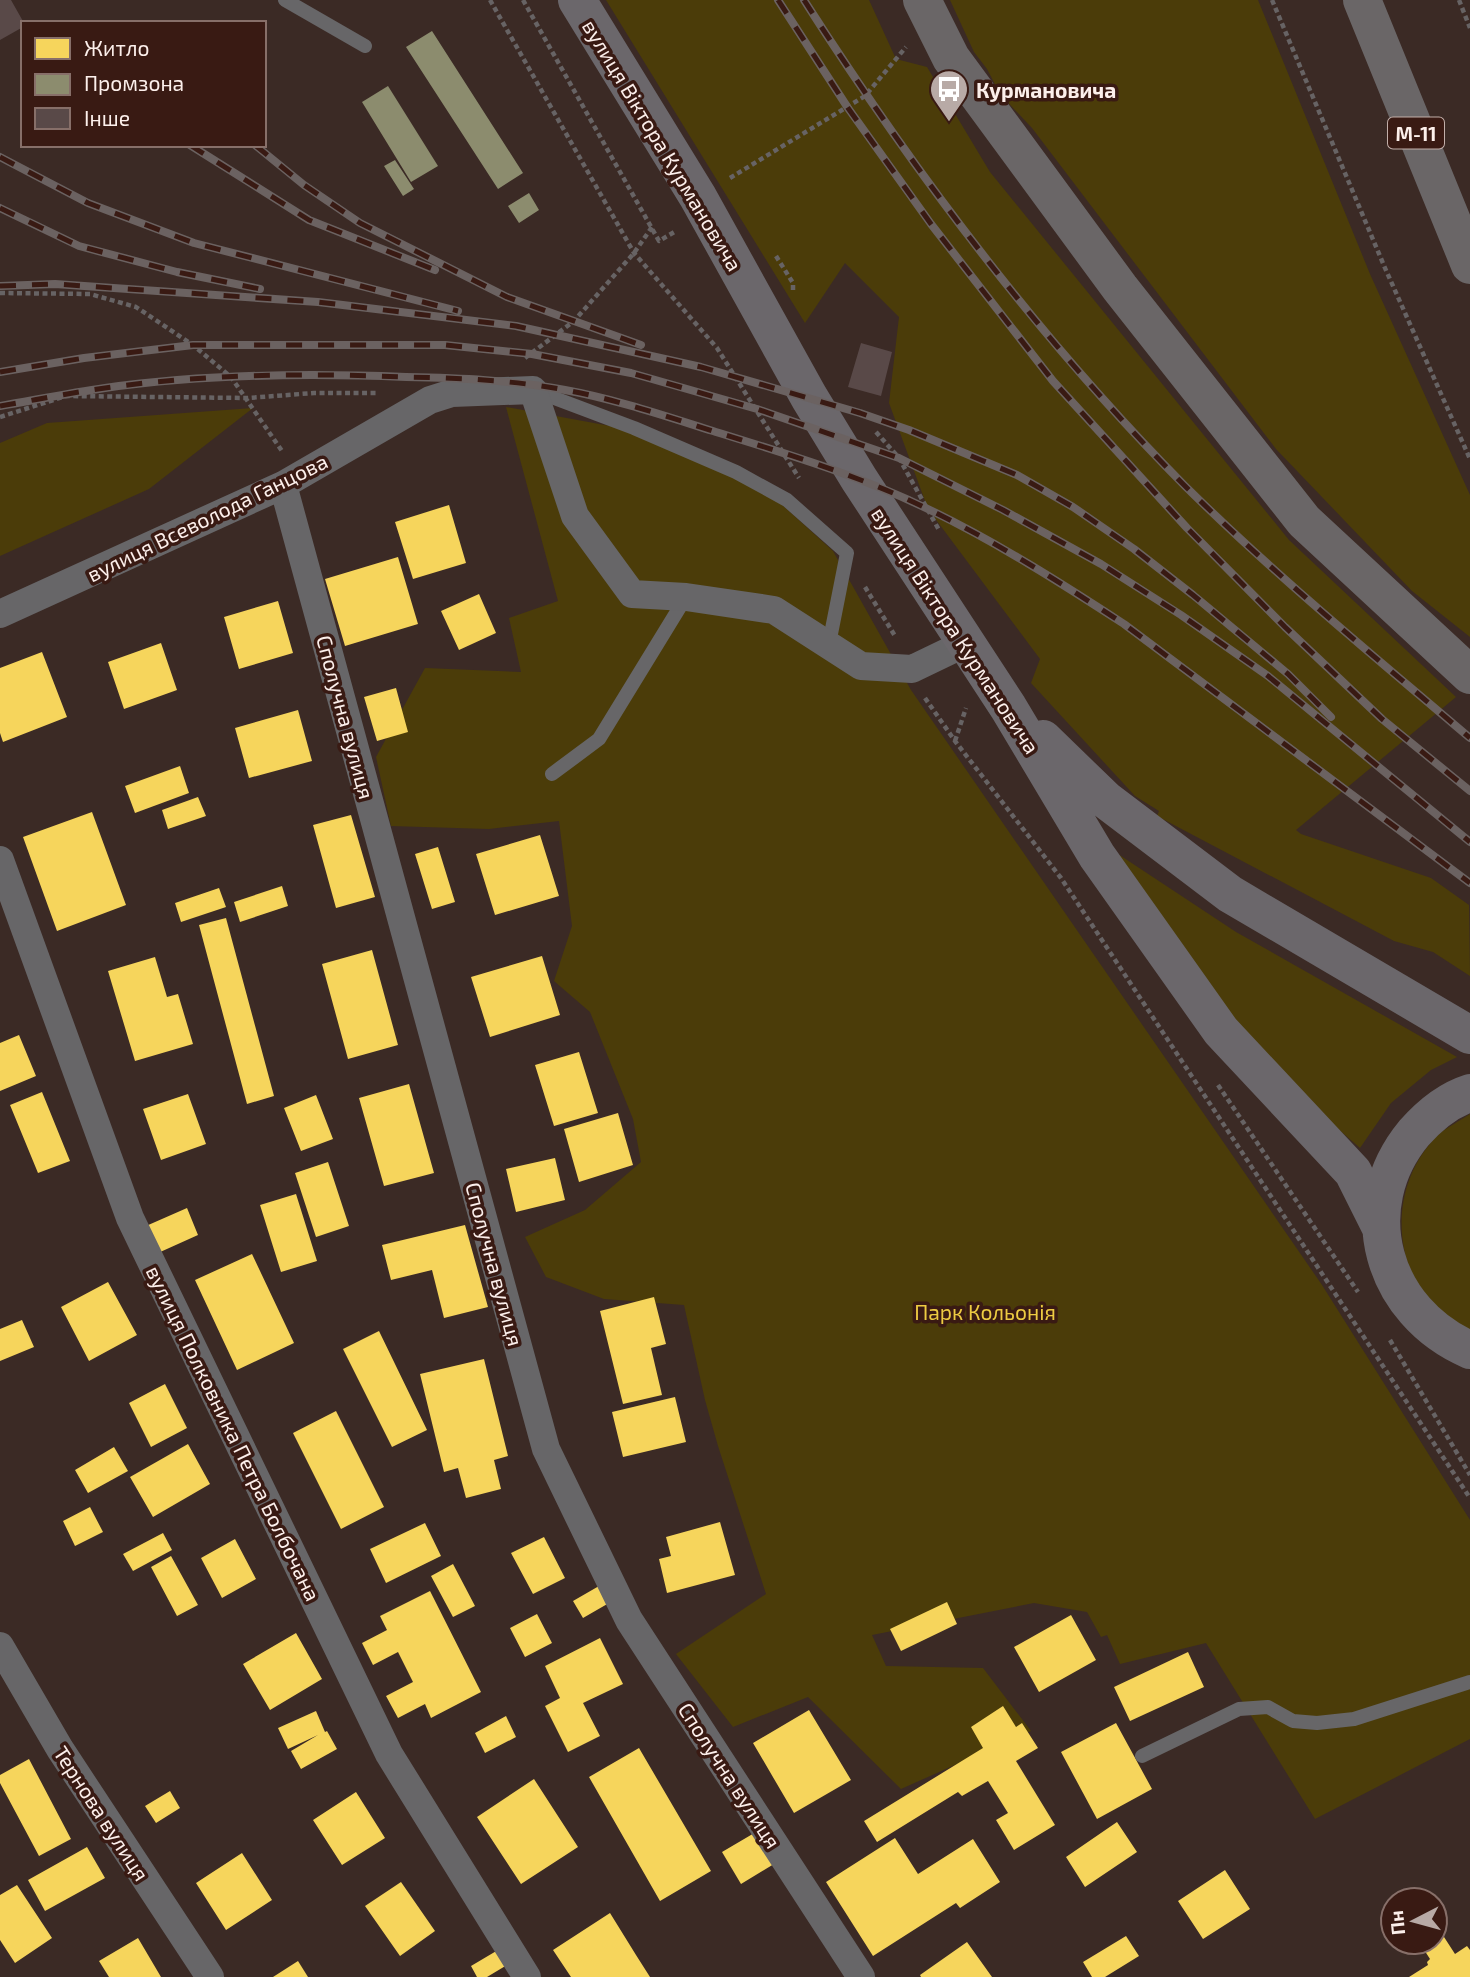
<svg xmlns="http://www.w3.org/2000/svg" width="1470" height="1977" font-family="'Exo 2',sans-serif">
<rect width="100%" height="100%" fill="#3b2a25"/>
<path fill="#4b3c09" d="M606 0H869L896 59 927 67 990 172 1289 540 1456 697 1296 830 1301 834 1431 878 1469 905 1470 976 1433 952 1394 941 1157 816 1159 811 1135 796 1031 683 1040 659 928 509 889 403 899 317 845 263 805 323Z
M950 0H1258L1370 274 1470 495V637L1412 591 1276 449 1032 128 1000 94 987 69 974 52Z
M506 407 632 430 758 483 833 551 911 690 1322 1285 1470 1520V1739L1315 1819 1206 1643 1120 1664 1107 1635 1101 1637 1087 1612 1034 1603 872 1635 886 1666 983 1668 1031 1731 901 1789 808 1697 733 1727 676 1654 766 1594 718 1446 705 1400 684 1305 604 1299 546 1277 525 1237 585 1210 641 1162 633 1119 590 1012 554 981 572 926 559 821 489 829 391 826 376 757 425 668 521 672 509 618 558 601Z
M253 408 149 489 0 556V443L47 423Z
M1115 852 1236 932 1457 1057 1431 1070 1391 1103 1360 1148 1269 1069Z
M1470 1114V1331C1458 1322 1440 1314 1430 1302 1389 1255 1393 1179 1438 1135 1447 1127 1460 1121 1470 1114Z"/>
<path fill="#f6d55c" d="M449 505 466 563 413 579 395 522Z
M398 557 418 624 345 646 325 579Z
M479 594 496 633 459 650 441 611Z
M278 601 293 653 239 669 224 617Z
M161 643 177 690 124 709 108 662Z
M42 652 67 717 3 742 0 733V668Z
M396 688 408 732 377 741 364 697Z
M298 710 312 761 249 778 235 728Z
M180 766 189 793 135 813 125 786Z
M198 797 206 816 168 829 162 810Z
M92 812 126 905 57 931 23 837Z
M351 815 375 897 336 908 313 825Z
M540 835 559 896 495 915 476 854Z
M438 847 455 902 432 909 415 854Z
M282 886 288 906 240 922 234 902Z
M219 888 226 907 181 922 175 903Z
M226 918 274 1096 247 1104 199 925Z
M372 950 398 1045 348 1059 322 964Z
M542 956 560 1015 490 1037 471 977Z
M155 957 167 997 178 994 193 1044 135 1061 108 971Z
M19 1035 36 1076 0 1091V1043Z
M579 1052 598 1113 554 1126 535 1065Z
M409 1084 434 1173 384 1186 359 1098Z
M42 1092 70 1161 38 1173 10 1105Z
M188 1094 206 1144 161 1160 143 1109Z
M316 1095 333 1139 301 1151 284 1108Z
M618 1113 633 1165 579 1182 564 1129Z
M555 1158 565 1200 516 1212 506 1169Z
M328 1162 349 1226 316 1237 295 1173Z
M296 1194 317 1261 281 1272 260 1205Z
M187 1208 198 1235 158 1253 146 1226Z
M465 1225 488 1307 444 1318 432 1270 391 1280 382 1245Z
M252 1254 294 1343 237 1370 195 1280Z
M108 1282 137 1335 89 1361 61 1307Z
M654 1297 666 1344 651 1348 662 1395 623 1404 600 1311Z
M22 1320 34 1347 0 1361V1329Z
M379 1331 427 1430 392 1447 343 1349Z
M484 1359 508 1456 494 1460 501 1489 466 1498 458 1468 444 1472 420 1374Z
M165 1384 187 1428 151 1447 129 1403Z
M675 1397 686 1442 623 1457 612 1412Z
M336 1411 384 1507 341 1529 293 1433Z
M188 1444 210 1484 153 1517 130 1477Z
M114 1447 128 1471 88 1493 75 1470Z
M90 1507 103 1532 75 1546 63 1521Z
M720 1522 735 1575 667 1593 659 1559 671 1556 666 1537Z
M425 1523 441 1556 386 1583 370 1549Z
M163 1533 172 1550 133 1571 123 1554Z
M544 1537 565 1578 533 1594 511 1553Z
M235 1539 256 1579 222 1598 201 1558Z
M171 1556 198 1605 177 1616 151 1567Z
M453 1564 475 1606 453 1617 431 1576Z
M599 1586 609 1603 583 1618 573 1601Z
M430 1591 481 1692 431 1718 425 1704 398 1718 386 1696 413 1682 398 1652 373 1665 362 1643 387 1630 380 1616Z
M947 1602 957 1624 901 1651 890 1629Z
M537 1614 552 1643 525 1657 510 1628Z
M1071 1615 1096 1660 1039 1692 1014 1647Z
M296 1633 322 1679 270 1710 243 1664Z
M600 1638 623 1684 583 1703 600 1736 568 1752 545 1706 560 1698 545 1666Z
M1188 1652 1204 1687 1130 1721 1114 1687Z
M1003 1706 1016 1727 1022 1723 1038 1748 1016 1761 1055 1825 1014 1850 996 1820 1008 1813 988 1781 962 1796 958 1792 877 1842 864 1821 983 1748 971 1727Z
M809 1710 851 1780 794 1813 753 1743Z
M316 1711 325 1732 327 1731 337 1749 301 1769 291 1751 318 1735 288 1749 278 1728Z
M506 1716 516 1737 485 1753 475 1733Z
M1116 1723 1152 1789 1097 1819 1061 1752Z
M639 1748 711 1871 660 1901 589 1777Z
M29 1759 71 1839 39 1856 0 1783V1775Z
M534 1779 578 1847 521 1884 477 1817Z
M170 1791 180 1808 156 1823 145 1806Z
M356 1792 385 1838 342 1865 313 1820Z
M1117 1822 1137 1852 1085 1887 1066 1857Z
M756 1832 774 1864 741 1884 722 1852Z
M895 1838 918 1874 973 1839 1000 1882 960 1908 956 1903 873 1956 826 1882Z
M87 1847 105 1878 45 1911 28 1880Z
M242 1853 272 1900 226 1930 196 1883Z
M1225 1870 1250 1909 1203 1939 1178 1901Z
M401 1882 435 1931 400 1956 365 1906Z
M17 1885 52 1938 15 1963 0 1940V1895Z
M610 1913 636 1955 650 1977H571L553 1950Z
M1435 1923 1455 1954 1467 1946 1470 1950V1977H1409L1428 1965 1427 1962 1430 1959 1419 1942H1435Z
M1126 1936 1139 1956 1105 1977H1092L1083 1962Z
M138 1938 161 1977H109L99 1961Z
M967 1942 992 1977H921L920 1975Z
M498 1950 507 1965 487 1977H477L471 1966Z
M298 1961 308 1977H273Z"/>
<path fill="#8c8c6e" d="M432 31 523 173 498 189 406 47Z
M388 86 438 166 411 182 362 102Z
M395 160 414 189 403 196 384 166Z
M529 193 539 210 519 223 508 206Z"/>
<path fill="#594948" d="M0 0H11L24 23 23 27 0 40Z
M861 343 892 352 881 396 848 387Z"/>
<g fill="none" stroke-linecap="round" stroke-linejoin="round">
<path stroke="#676364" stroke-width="4.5" stroke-dasharray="5 3.5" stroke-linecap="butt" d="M490 0 634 253 717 348 799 478
M523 0 659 241 676 231
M1272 0 1385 268 1470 459
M1459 0 1470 28
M730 178 865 96 906 47
M776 256 793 283V291
M0 293 90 294 136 307 193 345 231 377 282 451
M525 358 574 321 634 253 652 227
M0 417 66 396 248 398 314 393H377
M876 432 899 458 939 530
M865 587 895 636
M925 698 955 741 1061 878 1470 1498
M955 741 966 708
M1218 1085 1358 1292
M1390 1340 1470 1475"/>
<path stroke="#676668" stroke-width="14" d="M285 0 365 46
M533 390 634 428 736 472 787 500 847 553 829 644
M552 774 599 739 686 597
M1142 1756 1239 1709 1268 1707 1293 1721 1317 1723 1354 1719 1470 1682"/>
<path stroke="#676668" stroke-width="28" d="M283 485 546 1449 629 1620 861 1977
M0 614 283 485 430 400 452 393 533 390 575 516 632 594 686 597 774 610 861 666 912 669 966 643
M0 860 130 1218 389 1754 527 1977
M0 1646 60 1749 210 1977"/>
<path stroke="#6b676b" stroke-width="38" d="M577 0 698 197 809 397 859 479 1008 707 1097 856 1221 1031 1353 1172 1381 1228
M1043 739 1106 800 1230 894 1470 1035
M1470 1093C1448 1100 1429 1116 1414 1133 1352 1208 1382 1312 1470 1350"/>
<path stroke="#6a6667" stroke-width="38" d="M922 0 951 58 1120 288 1304 521 1470 675
M1362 0 1470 265"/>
<defs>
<path id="rail" d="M778 0 848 108 931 224 1053 381 1187 528 1285 627 1382 719 1470 791
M804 0C914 172 1041 341 1185 486 1275 575 1374 656 1470 738
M190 145 309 220 435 270
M255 145 304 185 360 223 507 297 641 345
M0 157 88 203 194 243 458 311
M0 208 79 246 177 272 260 289
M0 286 55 284 318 302 516 326 701 367 860 413 909 430 1017 475 1073 507 1134 549 1193 595 1288 674 1331 717
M0 372 84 358 193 345H445L532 354 631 373 757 409 899 458 1003 510 1101 564 1181 615 1268 676 1470 842
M0 406C35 400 70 393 105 388 204 374 306 373 406 377 459 378 513 380 565 390 615 399 665 416 713 431 787 454 861 476 930 510 998 543 1061 583 1124 624L1470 883"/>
</defs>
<use href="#rail" stroke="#6b6261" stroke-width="8"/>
<use href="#rail" stroke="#391a13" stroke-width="5" stroke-dasharray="16" stroke-linecap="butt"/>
</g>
<defs>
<symbol id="bus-pin" viewBox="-11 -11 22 30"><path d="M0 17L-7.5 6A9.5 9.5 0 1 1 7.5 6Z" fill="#b8aaa6" stroke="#391a13"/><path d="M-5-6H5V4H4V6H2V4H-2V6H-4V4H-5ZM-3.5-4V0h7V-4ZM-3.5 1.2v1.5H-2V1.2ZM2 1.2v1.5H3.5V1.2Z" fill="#fff"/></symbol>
</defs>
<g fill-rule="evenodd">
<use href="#bus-pin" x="927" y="67" width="44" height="60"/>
</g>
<g text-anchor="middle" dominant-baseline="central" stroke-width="7" stroke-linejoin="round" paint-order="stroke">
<rect fill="#391a13" stroke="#c2afaa" stroke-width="2" x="1388" y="117.5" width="56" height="31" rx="5"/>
<g font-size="19" font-weight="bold" fill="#fcefeb">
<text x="1416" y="133">М-11</text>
</g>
<g font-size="21" font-weight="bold" fill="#fcefeb" stroke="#391a13" text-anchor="start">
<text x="976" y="89">Курмановича</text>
</g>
<g font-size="21" fill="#fcefeb" stroke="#391a13">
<text transform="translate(663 145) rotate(59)">вулиця Віктора Курмановича</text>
<text transform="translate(207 517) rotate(-26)">вулиця Всеволода Ганцова</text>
<text transform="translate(956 630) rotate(57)">вулиця Віктора Курмановича</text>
<text transform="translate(346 717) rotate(75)">Сполучна вулиця</text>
<text transform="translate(495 1264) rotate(75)">Сполучна вулиця</text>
<text transform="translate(234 1433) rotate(64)">вулиця Полковника Петра Болбочана</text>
<text transform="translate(730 1775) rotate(57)">Сполучна вулиця</text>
<text transform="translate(102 1813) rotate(57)">Тернова вулиця</text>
</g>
<g font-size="21" fill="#edcb42" stroke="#391a13">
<text x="985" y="1311">Парк Кольонія</text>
</g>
</g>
<rect x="21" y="21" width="245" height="126" fill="#391a13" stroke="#876f69" stroke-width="2"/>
<rect x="35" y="38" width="35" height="21" fill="#f6d55c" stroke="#876f69" stroke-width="2"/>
<text x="84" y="56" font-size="21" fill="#fcefeb">Житло</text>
<rect x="35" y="74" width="35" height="21" fill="#8c8c6e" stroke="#876f69" stroke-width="2"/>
<text x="84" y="91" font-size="21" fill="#fcefeb">Промзона</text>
<rect x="35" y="108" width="35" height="21" fill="#594948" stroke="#876f69" stroke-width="2"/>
<text x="84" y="126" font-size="21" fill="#fcefeb">Інше</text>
<g transform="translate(1414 1921) rotate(264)"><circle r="33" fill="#391a13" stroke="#876f69" stroke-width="2"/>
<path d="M0-5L12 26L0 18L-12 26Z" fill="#b8aaa6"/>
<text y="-10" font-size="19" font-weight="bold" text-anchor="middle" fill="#fcefeb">Пн</text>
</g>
</svg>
